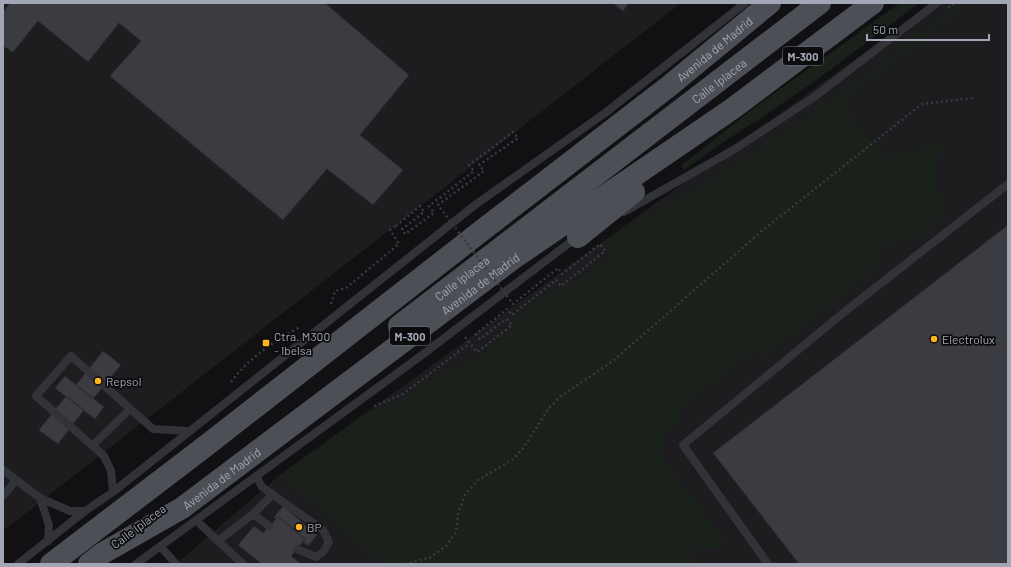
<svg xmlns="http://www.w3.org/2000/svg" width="1011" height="567" font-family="Barlow,sans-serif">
<rect width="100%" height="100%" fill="#111113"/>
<path fill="#1d1d20" d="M3 3H681L3 531Z
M933 3H1008V564H176L280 475Z"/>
<path fill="#19211a" d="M900 3H919L818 79 767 114 719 145 684 170 681 166 754 108Z
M958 3H970L842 103 886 159 953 138C921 159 947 192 939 222 932 228 924 236 916 240 913 241 908 240 904 240 883 243 879 254 874 272L762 358 755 350 678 409 684 418C669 431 653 443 666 464L729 545 691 550V558L697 559 698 564H382L280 475 363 415 401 401 446 370 474 361 516 326 512 320 557 286 562 293 610 257 607 252 609 248 605 240 742 161 867 74Z"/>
<path fill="#3a3c41" stroke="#2b2b2f" d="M10 3H325L409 75 360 135 403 170 373 205 327 169 283 220 110 76 141 41 119 23 88 62 38 21 13 52 3 46V12Z
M613 3H629L623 11Z
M1008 225V564H799L713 453Z
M103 351 121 365 93 399 76 385Z
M65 376 104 407 95 419 55 388Z
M66 396 84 410 58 444 39 430Z
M283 506 317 535 308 546 303 542 305 539 278 517 276 519 274 517Z
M278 517 305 539 291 556 301 564H262L238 545 254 526 263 533Z"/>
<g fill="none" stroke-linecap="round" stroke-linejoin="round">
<path stroke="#383a3f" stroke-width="2.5" stroke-dasharray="2 3" stroke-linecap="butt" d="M948 8 954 3
M331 304 335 291 346 288 399 244 390 230 396 226
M465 337 477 352 484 347
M231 382C249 358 274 341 300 327
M374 406 403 394 470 343
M405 564 431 557 446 546 456 532 458 514 465 495 478 480 512 460 524 447 549 408 561 396 613 361 763 230 922 104 973 98"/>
<path stroke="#323338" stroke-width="8" d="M624 212 735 149 814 97 937 3
M92 446 130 409
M3 470 40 498 70 511H85
M256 476 262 487 323 530 329 542 323 552 316 557 297 549
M113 492 111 471 104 456 36 396 71 356 153 429 189 431
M3 496 16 480
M40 498 49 525 48 541
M253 514 269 526
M196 520 218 541 253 514 273 494
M218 541 243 564
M160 546 176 564
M18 564 85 511 113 492 475 205 605 113 745 3
M136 564 422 355 577 237
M768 564 683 445 843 313 1008 184"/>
<g stroke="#4d4f57" stroke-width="22">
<path d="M578 237 634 192"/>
<path id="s1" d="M399 326 820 3"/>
<path id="s2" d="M51 564 203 448 489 225 668 87 770 3"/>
<path id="s3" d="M89 564 103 553 182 508 514 258 732 109 873 3"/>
</g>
<path stroke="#383a3f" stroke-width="2.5" stroke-dasharray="2 3" stroke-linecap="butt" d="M396 226 420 206 424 212 402 229 405 234 434 213 429 206 474 171 469 165 513 132 518 138 479 165 484 171 438 205 513 304 558 268 562 274 600 244 605 251 561 286 556 280 512 315 507 309 476 334 480 339 506 319 512 325 484 347"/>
</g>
<g fill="#ffb51d" stroke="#0c0c0e" stroke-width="1.5">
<circle cx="934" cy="339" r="4"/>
<rect x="262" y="339" width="8" height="8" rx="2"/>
<circle cx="98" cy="381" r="4"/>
<circle cx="299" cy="527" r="4"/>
</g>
<g text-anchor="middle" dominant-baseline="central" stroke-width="3.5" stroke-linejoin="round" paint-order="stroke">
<g fill="#0c0c0e" stroke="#747883" stroke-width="1">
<rect x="783" y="47" width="40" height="18" rx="3"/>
<rect x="390" y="327" width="40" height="18" rx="3"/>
</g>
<g font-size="11" font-weight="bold" fill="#a1a7b5">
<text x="803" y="56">M-300</text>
<text x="410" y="336">M-300</text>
</g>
<g font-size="12" fill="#a1a7b5" stroke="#0c0c0e">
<text stroke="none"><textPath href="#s2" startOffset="840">Avenida de Madrid</textPath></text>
<text stroke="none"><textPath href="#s1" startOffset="403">Calle Iplacea</textPath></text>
<text stroke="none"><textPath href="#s1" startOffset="79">Calle Iplacea</textPath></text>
<text stroke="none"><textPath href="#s3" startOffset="482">Avenida de Madrid</textPath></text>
<text stroke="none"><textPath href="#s3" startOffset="158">Avenida de Madrid</textPath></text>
<text transform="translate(138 526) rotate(-37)">Calle Iplacea</text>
</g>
<g font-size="12" fill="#a1a7b5" stroke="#0c0c0e" text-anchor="start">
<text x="274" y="336">Ctra. M300<tspan x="274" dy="14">- Ibelsa</tspan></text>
<text x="942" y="339">Electrolux</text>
<text x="106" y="381">Repsol</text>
<text x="307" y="527">BP</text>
</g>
</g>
<rect width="1011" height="567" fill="none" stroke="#a1a7b5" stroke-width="8"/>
<path d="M867 34v6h122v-6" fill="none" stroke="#a1a7b5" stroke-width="2"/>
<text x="873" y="34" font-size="12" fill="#a1a7b5" stroke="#0c0c0e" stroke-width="3" paint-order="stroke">50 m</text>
</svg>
